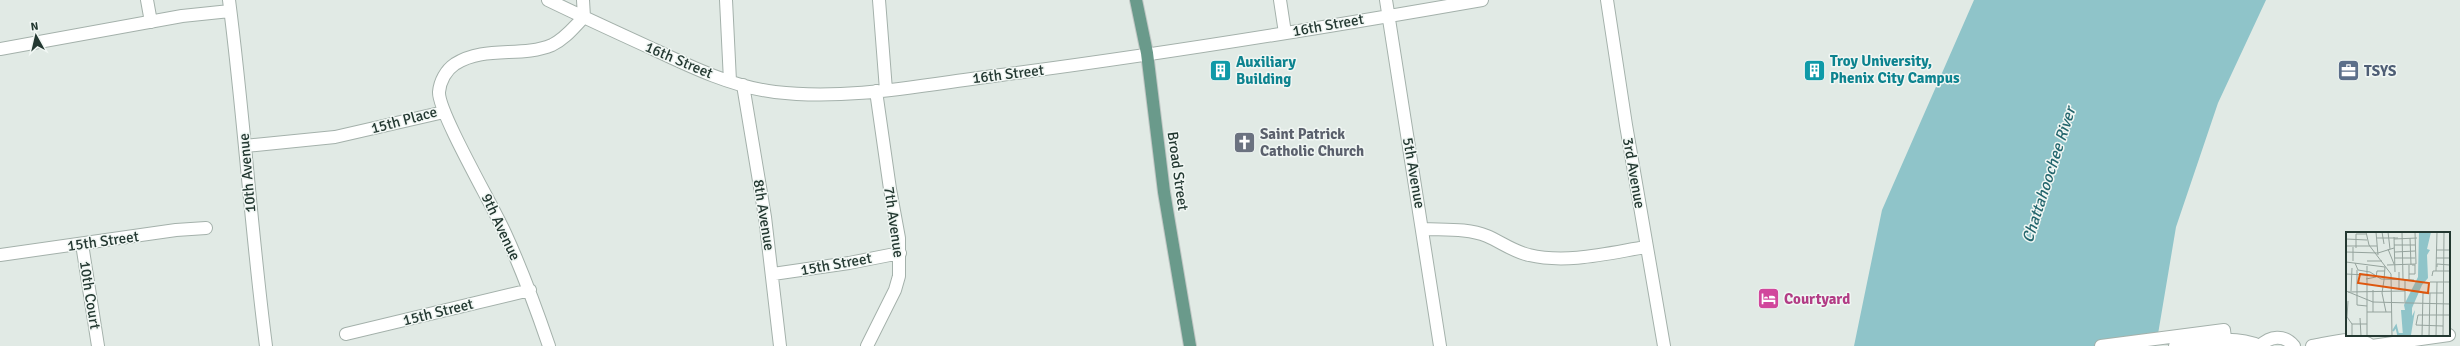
<svg xmlns="http://www.w3.org/2000/svg" width="2460" height="346" font-family="Signika,sans-serif">
<rect width="100%" height="100%" fill="#e1eae5"/>
<path fill="#8fc4c9" d="M1974 0H2266L2218 103 2176 227 2156 346H1854L1882 210Z"/>
<g fill="none" stroke-linecap="round" stroke-linejoin="round">
<defs>
<path id="minor" d="M147 0 151 22
M229 0C244 115 251 231 266 346
M548 0C583 17 618 33 653 49 691 67 733 87 775 92 850 101 927 84 1001 75 1162 54 1322 28 1482 0
M726 0 730 81
M879 0 886 90
M1280 0 1285 33
M1386 0 1440 346
M1607 0 1626 125 1664 346
M0 49 182 16 230 11
M743 85 765 217 780 346
M245 146 335 137 444 112
M1424 229C1444 230 1468 228 1487 236 1501 242 1514 252 1529 255 1567 264 1609 253 1646 247
M82 244 98 346
M0 255 176 230 206 228
M773 274 849 263 900 253
M346 334 530 290
M549 346C536 308 522 270 505 233 494 208 438 112 439 92 440 81 446 70 455 64 485 45 521 58 552 45 565 39 574 27 584 17L583 0
M867 346 895 290 899 276V238L890 189 876 91
M2101 346 2224 330 2226 346
M2175 346C2204 342 2233 334 2260 346
M2260 346C2270 336 2284 334 2294 346
M2312 346C2330 343 2356 334 2372 346
M2372 346 2449 335"/>
<path id="major" d="M1136 0 1147 53 1164 192 1190 346"/>
</defs>
<use href="#minor" stroke="#a4b1ab" stroke-width="14"/>
<use href="#major" stroke="#c1c7c5" stroke-width="14"/>
<use href="#minor" stroke="#fff" stroke-width="12"/>
<use href="#major" stroke="#6a9a8b" stroke-width="12"/>
</g>
<defs>
<symbol id="building-square" viewBox="-11 -11 22 22"><rect x="-9" y="-9" width="18" height="18" rx="4" fill="#0f9aa8" stroke="#f1f7f4"/><path d="M-4-6H4V6H1V3H-1V6H-4ZM-2.5-4.3h1.7v1.8h-1.7ZM.8-4.3h1.7v1.8H.8ZM-2.5-1h1.7V.8h-1.7ZM.8-1h1.7V.8H.8Z" fill="#fff"/></symbol>
<symbol id="office-square" viewBox="-11 -11 22 22"><rect x="-9" y="-9" width="18" height="18" rx="4" fill="#5c6f8a" stroke="#f1f7f4"/><path d="M-6-3h4V-5.5h4V-3h4V5H-6ZM-1-4.5V-3h2v-1.5ZM-6 0V1H6V0Z" fill="#fff"/></symbol>
<symbol id="church-square" viewBox="-11 -11 22 22"><rect x="-9" y="-9" width="18" height="18" rx="4" fill="#6b7280" stroke="#f1f7f4"/><path d="M-1.2-6h2.4v3.5h3.3v2.4h-3.3V6h-2.4V-.1h-3.3v-2.4h3.3Z" fill="#fff"/></symbol>
<symbol id="hotel-square" viewBox="-11 -11 22 22"><rect x="-9" y="-9" width="18" height="18" rx="4" fill="#d1479c" stroke="#f1f7f4"/><path d="M-6-4.5h1.5V1H6V5H4.5V3h-9V5H-6ZM-4 0a1.8 1.8 0 1 1 3.6 0ZM.5 0V-2.5h3Q6-2.5 6 0Z" fill="#fff"/></symbol>
</defs>
<g fill-rule="evenodd">
<use href="#building-square" x="1802" y="58" width="25" height="25"/>
<use href="#building-square" x="1208" y="58" width="25" height="25"/>
<use href="#office-square" x="2336" y="58" width="25" height="25"/>
<use href="#church-square" x="1232" y="130" width="25" height="25"/>
<use href="#hotel-square" x="1756" y="286" width="25" height="25"/>
</g>
<g text-anchor="middle" dominant-baseline="central" stroke-width="3" stroke-linejoin="round" paint-order="stroke">
<g font-size="15" fill="#233831" stroke="#f1f7f4">
<text transform="translate(1328 25) rotate(-10)">16th Street</text>
<text transform="translate(679 60) rotate(23)">16th Street</text>
<text transform="translate(1008 74) rotate(-7)">16th Street</text>
<text transform="translate(404 120) rotate(-15)">15th Place</text>
<text transform="translate(1178 171) rotate(82)">Broad Street</text>
<text transform="translate(247 173) rotate(-95)">10th Avenue</text>
<text transform="translate(1414 173) rotate(80)">5th Avenue</text>
<text transform="translate(1634 173) rotate(80)">3rd Avenue</text>
<text transform="translate(764 215) rotate(81)">8th Avenue</text>
<text transform="translate(894 222) rotate(82)">7th Avenue</text>
<text transform="translate(501 227) rotate(65)">9th Avenue</text>
<text transform="translate(103 241) rotate(-8)">15th Street</text>
<text transform="translate(836 264) rotate(-10)">15th Street</text>
<text transform="translate(90 295) rotate(81)">10th Court</text>
<text transform="translate(438 312) rotate(-14)">15th Street</text>
</g>
<g font-size="15" font-weight="bold" fill="#0d838f" stroke="#f1f7f4" text-anchor="start">
<text x="1830" y="61">Troy University,<tspan x="1830" dy="17">Phenix City Campus</tspan></text>
<text x="1236" y="62">Auxiliary<tspan x="1236" dy="17">Building</tspan></text>
</g>
<g font-size="15" font-weight="bold" fill="#4e5e75" stroke="#f1f7f4" text-anchor="start">
<text x="2364" y="71">TSYS</text>
</g>
<g font-size="15" font-weight="bold" fill="#5b616d" stroke="#f1f7f4" text-anchor="start">
<text x="1260" y="134">Saint Patrick<tspan x="1260" dy="17">Catholic Church</tspan></text>
</g>
<g font-size="15" font-weight="bold" fill="#b23c85" stroke="#f1f7f4" text-anchor="start">
<text x="1784" y="299">Courtyard</text>
</g>
<g font-size="16" font-style="italic" fill="#24666d" stroke="#f1f7f4">
<text transform="translate(2049 175) rotate(-72)">Chattahoochee River</text>
</g>
</g>
<g transform="translate(2346 232)">
<rect width="104" height="104" fill="#e1eae5"/>
<path d="M73 0H85L81 17 84 18 81 23 82 46 76 53 66 76V84L69 78 65 103 57 104 55 78H59L58 73 72 45Z" fill="#8fc4c9"/>
<path fill="none" stroke="#8fc4c9" stroke-width="2" d="M47 99 50 94 52 102H57"/>
<path fill="none" stroke="#95a39d" stroke-width="1" d="M20 0 23 13 45 42 46 104M30 0 32 23M36 0 38 12M42 0 44 17M56 0 57 47M48 5 49 40M31 6H52M64 6 65 33M0 7 21 8M48 7 71 6M48 13H69M0 14H31M7 15V29M10 16V2H20M42 17 48 32M90 18H104M0 20 32 21 48 16M49 20 69 19M49 26H69M90 26H104M21 29H36M0 30 39 35 38 48M9 31 12 38 24 40 35 47 68 48M41 33 70 32 69 0M63 33V47M21 34V104M91 35V32L104 33M11 38V73L21 74M90 39 91 0M53 40V58M0 42 20 43M63 42H69V33H66M86 44 87 39H104M20 47 30 45 31 39H39M59 47V70M38 48 36 61 40 80M84 50H104M27 58V80M0 59 27 70 104 72M5 59 6 36M2 60 59 59M77 61H97M104 63V80M21 80H46M76 83H72L70 93 97 94M76 83H104M1 85 6 92V104M1 85 2 69M14 86 15 104M6 92H21M76 104 77 61M83 104 84 61M90 104 91 50M97 104 98 0M104 104V86"/>
<path fill="#de570e" fill-opacity="0.15" stroke="#de570e" stroke-width="2" d="M14 42 83 51 82 61 12 51Z"/>
<rect width="104" height="104" fill="none" stroke="#233831" stroke-width="2"/>
</g>
<g transform="translate(36 36) rotate(352)" stroke="#f1f7f4" stroke-width="3" paint-order="stroke">
<path d="M0-3L7 15L0 10L-7 15Z" fill="#233831"/>
<text y="-6" font-size="11" font-weight="bold" text-anchor="middle" fill="#233831">N</text>
</g>
</svg>
